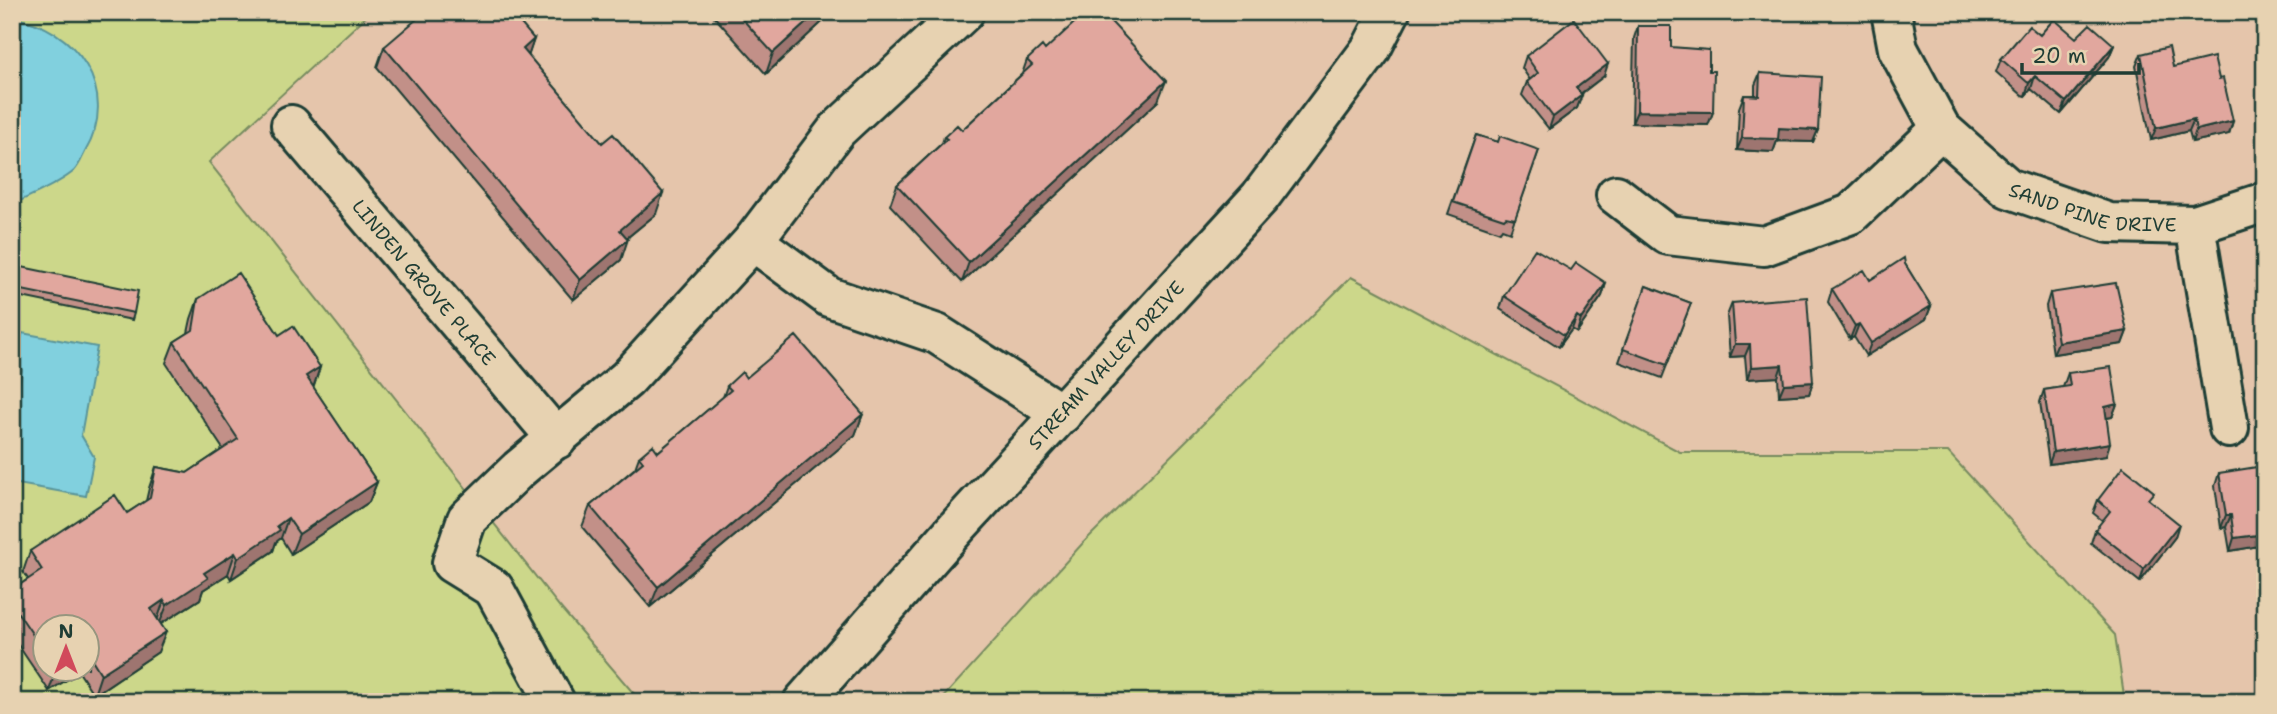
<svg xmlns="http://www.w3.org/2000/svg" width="2277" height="714" font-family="'Shantell Sans',sans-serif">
<rect width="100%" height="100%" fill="#e5c5ab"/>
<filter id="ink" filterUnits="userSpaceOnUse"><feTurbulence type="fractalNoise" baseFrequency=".0143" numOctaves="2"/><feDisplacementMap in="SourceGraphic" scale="14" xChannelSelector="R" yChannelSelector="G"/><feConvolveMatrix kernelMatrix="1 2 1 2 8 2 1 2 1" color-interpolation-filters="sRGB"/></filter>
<g filter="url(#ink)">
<path fill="#ccd78a" stroke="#768a5f" stroke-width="2" fill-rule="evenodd" d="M12 12H371L209 162 559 606 641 702H12ZM46 626H88V668H46Z
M1351 277 1680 452H1948L2115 635 2125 702H939L1082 544Z"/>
<path fill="#81d0de" stroke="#5a959a" stroke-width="2" d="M12 18C77 26 121 92 85 152 82 158 79 166 74 171 58 185 31 195 12 205Z
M22 333 97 347 81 435 94 457 86 496 12 483V421L22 370 17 363Z"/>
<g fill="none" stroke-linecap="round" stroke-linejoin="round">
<defs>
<g id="minor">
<path id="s1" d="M1891 12 1898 49 1941 129 2008 188 2109 223 2195 225 2265 202"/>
<path id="s2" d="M291 125 557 439"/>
<path d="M1616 195 1668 235 1764 246 1851 214 1941 129"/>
<path d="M2195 225 2229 428"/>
<path d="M753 241 829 297 937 334 1062 414"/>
<path d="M555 702 494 589 452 563 467 519 519 469 627 379 753 241 837 130 964 12"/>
<path id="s3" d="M803 702 957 527 1260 197 1371 49 1390 12"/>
</g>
</defs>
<use href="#minor" stroke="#1f3d34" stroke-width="44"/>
<use href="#minor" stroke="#e7d2b1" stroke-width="38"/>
</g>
<path fill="#c29088" stroke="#1f3d34" stroke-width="2" fill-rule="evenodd" d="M710 12H833L766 74Z
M442 16 534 39 528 56 656 214 627 238 621 260 573 300 377 67 384 47Z
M1638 26 1709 71 1713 112 1708 125 1632 123 1634 38Z
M2040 35 2076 38 2114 45 2109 57 2061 114 2031 89 2025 96 2022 95 1996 72 2001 59Z
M2264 42H2265V70L2259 55Z
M1045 50 1158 101 962 282 890 205 897 185 942 143 944 137 962 130 1022 74 1027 60Z
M2141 54 2173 67 2219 79 2233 121 2229 134 2192 142 2189 131 2151 140 2136 66Z
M1526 56 1604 76 1581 94 1582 95 1577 108 1549 129 1522 95 1527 82 1530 80 1522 68Z
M1760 73 1818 130 1813 142 1777 141 1773 152 1737 150 1739 108 1744 95H1755V85Z
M1476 135 1498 142 1539 150 1510 232 1502 229 1500 232 1448 214Z
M1905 264 1931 306 1926 319 1866 356 1854 337 1850 339 1828 302 1832 289 1870 280Z
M12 265 134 313 132 320 12 295Z
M1571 270 1606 283 1602 296 1577 332 1572 329 1559 347 1500 309 1504 296Z
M1646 286 1691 303 1662 378 1619 362Z
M2050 293 2127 331 2122 344 2053 354 2046 306Z
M198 299 279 335 320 367 313 387 377 482 369 502 291 554 281 538 276 542 273 551 231 579 228 574 203 590 200 599 161 624 158 652 94 695 79 672 49 691 12 636V590L28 579 23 572 30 551 127 513 146 501 149 488 156 467 187 473 223 449 166 363 174 342 188 333 191 319ZM46 626H88V668H46Z
M1732 303 1813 382 1809 394 1779 396 1778 377 1747 379 1745 356 1730 357 1727 316Z
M2068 373 2117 404 2112 417 2107 418 2106 456 2049 464 2040 402 2044 390 2063 387Z
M746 378 863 414 855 435 650 607 582 527 590 506 635 468 639 457 658 452 723 397 727 386Z
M2265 470V545L2230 551 2226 527 2221 528 2215 486 2219 473Z
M2098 500 2150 501 2175 537 2140 582 2091 543 2095 530 2103 521 2093 513Z"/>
<path fill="#9e756f" stroke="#1f3d34" stroke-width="2" d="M818 12H833L766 74 773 53Z
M534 39 527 60 523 49Z
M2114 45 2109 57 2061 114 2066 102Z
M1608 64 1604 76 1572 100 1576 88Z
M2035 76 2031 89 2025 96 2029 83Z
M1166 81 1158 101 962 282 969 262Z
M1582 95 1577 108 1549 129 1553 117Z
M1637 111 1713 112 1708 125 1632 123Z
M2194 119 2189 131 2151 140 2156 128Z
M2233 121 2229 134 2192 142 2196 130Z
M1779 128 1818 130 1813 142 1777 141 1773 152 1737 150 1742 138Z
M663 193 656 214 612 250 620 230Z
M628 239 621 260 573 300 580 280Z
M1606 283 1602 296 1577 332 1581 319Z
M1931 306 1926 319 1866 356 1871 343Z
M1577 316 1572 329 1559 347 1564 335Z
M1859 324 1854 337 1850 339 1855 326Z
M2127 331 2122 344 2053 354 2058 342Z
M1735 344H1750L1745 356 1730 357Z
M1782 365 1778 377 1747 379 1751 367Z
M320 367 313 388 306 376Z
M1813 382 1809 394 1779 396 1784 384Z
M2117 404 2112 417 2100 419 2105 407Z
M863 414 855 435 650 607 658 587Z
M2110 443 2106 456 2049 464 2053 452Z
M377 482 369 502 291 554 299 534Z
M2226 515H2231L2226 527 2221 528Z
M288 518 281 538 276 542 273 551 231 579 238 558 277 526Z
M2179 524 2175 537 2140 582 2144 569Z
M2265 534V545L2230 551 2234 538Z
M235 553 228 574 203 590 200 599 159 625 167 605 204 573Z
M164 600 157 621 151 609Z
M166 632 158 652 94 695 101 674Z
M59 668H80L79 672 49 691 56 670Z"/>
<path fill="#e1a79e" stroke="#1f3d34" stroke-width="2" d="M425 12H439L442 16 446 12H511L534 39 523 49 602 143 613 134 663 193 620 230 628 239 580 280 384 47Z
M736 12H818L773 53Z
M1086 12H1102L1166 81 969 262 897 185 947 139 944 137 957 125 962 130 1032 65 1027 60 1042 46 1045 50Z
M1574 19 1608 64 1576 88 1582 95 1553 117 1527 82 1538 73 1526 56Z
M2054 19 2076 38 2090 24 2114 45 2066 102 2035 76 2029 83 2027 82 2001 59 2029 26 2040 35Z
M1638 26H1671V47L1709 50V71H1714L1713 112 1637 111Z
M2169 47 2173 67 2214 57 2219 79 2223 78 2233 121 2196 130 2194 119 2156 128 2141 54Z
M1760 73 1821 77 1818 130 1779 128 1778 139 1742 138 1744 95 1759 96Z
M1476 135 1498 142 1500 136 1539 150 1515 219 1506 217 1504 219 1453 202Z
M1535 249 1571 270 1576 263 1606 283 1581 319 1577 316 1564 335 1504 296Z
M1904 258 1905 264 1931 306 1871 343 1859 324 1855 326 1832 289 1864 270 1870 280Z
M12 265 138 291 134 313 12 288Z
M238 273 279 335 293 326 320 367 306 376 377 482 299 534 288 518 277 526 280 530 238 558 235 553 204 573 208 578 167 605 164 600 151 609 166 632 101 674 88 653V626H46V654L12 604V590L42 570 30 551 115 495 127 513 150 498 156 467 187 473 238 439 174 342 193 330 198 299Z
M2116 283 2127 331 2058 342 2050 293Z
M1646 286 1691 303 1667 365 1623 349Z
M1807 297 1813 382 1784 384 1782 365 1751 367 1750 344H1735L1732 303Z
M796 336 863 414 658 587 590 506 643 462 639 457 653 445 658 452 731 390 727 386 742 372 746 378Z
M2111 367 2117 404 2105 407 2110 443 2053 452 2044 390 2070 386 2068 373Z
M2123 467 2154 492 2148 499 2179 524 2144 569 2095 530 2110 511 2098 500Z
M2257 467V471L2265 470V534L2234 538 2231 515H2226L2219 473Z"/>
</g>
<g text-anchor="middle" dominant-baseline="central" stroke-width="5" stroke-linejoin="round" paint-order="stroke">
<g font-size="19" fill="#1f3d34" stroke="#e7d2b1">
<text stroke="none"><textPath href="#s1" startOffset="306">SAND PINE DRIVE</textPath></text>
<text stroke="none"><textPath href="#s2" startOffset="206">LINDEN GROVE PLACE</textPath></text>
<text stroke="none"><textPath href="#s3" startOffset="453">STREAM VALLEY DRIVE</textPath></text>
</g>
</g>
<rect width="2277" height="714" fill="none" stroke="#e7d2b1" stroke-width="42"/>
<rect x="21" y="21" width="2235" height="672" fill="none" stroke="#1f3d34" stroke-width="2.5" filter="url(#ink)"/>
<g transform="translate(66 648)"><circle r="33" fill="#e7d2b1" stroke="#97967f" stroke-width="2"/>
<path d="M0-5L12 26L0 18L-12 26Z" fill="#d1495b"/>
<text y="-10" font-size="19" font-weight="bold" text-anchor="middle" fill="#1f3d34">N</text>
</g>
<path d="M2022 63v10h117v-10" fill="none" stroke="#1f3d34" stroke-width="3.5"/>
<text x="2032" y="63" font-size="21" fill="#1f3d34" stroke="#e7d2b1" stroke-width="5" paint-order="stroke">20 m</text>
</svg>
